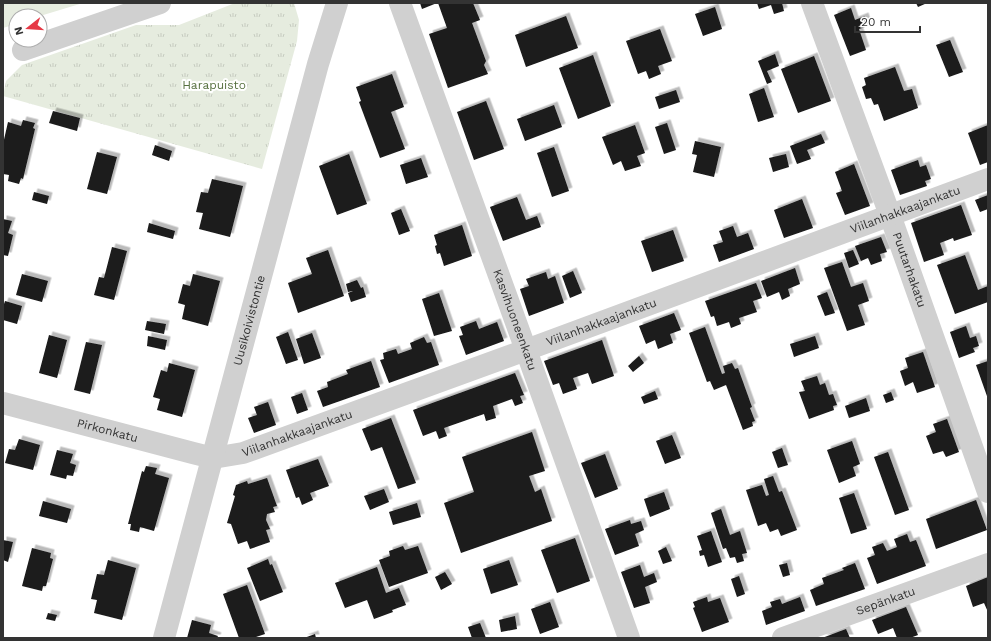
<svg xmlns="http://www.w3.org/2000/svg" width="991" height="641" font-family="'Work Sans',sans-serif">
<defs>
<pattern id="park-tufts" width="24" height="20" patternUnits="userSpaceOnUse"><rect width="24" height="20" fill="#e6ecdf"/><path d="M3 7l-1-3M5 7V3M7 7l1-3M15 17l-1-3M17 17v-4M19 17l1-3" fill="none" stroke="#c6cbc0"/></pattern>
<filter id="shadow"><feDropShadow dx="3.5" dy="-3.5" stdDeviation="0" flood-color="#0004"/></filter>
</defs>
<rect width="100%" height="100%" fill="#fff"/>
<path fill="#e6ecdf" d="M3 3H83L40 16H16V24L3 28Z"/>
<path fill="url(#park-tufts)" d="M235 3H294L299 20 297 41 262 169 3 96 6 81 22 65 136 25H179Z"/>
<path fill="#1a1a1a" filter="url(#shadow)" d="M420 3H437L422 9Z
M438 3H473L480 20 472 23 486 61 484 65 488 74 448 88 429 34 447 28Z
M757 3H782L784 11 774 14 771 5 759 9Z
M916 3H927L918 7Z
M715 7 722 29 703 36 695 14Z
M851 8 855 20 865 16 868 26 859 29 866 50 850 56 834 15Z
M566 16 578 48 526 67 515 35Z
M660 29 672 61 658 66 661 74 649 79 646 71 638 74 626 41Z
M950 40 963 72 949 77 936 45Z
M775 54 779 66 767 71 772 82 767 84 758 61Z
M593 55 611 106 578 119 559 68Z
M814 56 831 101 798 113 781 69Z
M895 67 904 91 912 89 918 108 884 121 878 104 874 105 871 98 866 99 862 87 866 85 864 78Z
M392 74 404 107 391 112 405 149 380 158 359 102 361 101 356 87Z
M764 88 774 117 758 122 749 94Z
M676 90 680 102 659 109 655 97Z
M486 101 504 149 474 160 457 112Z
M554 105 562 127 525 141 517 119Z
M53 111 80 118 77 131 49 123Z
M23 120 35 123 33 128 35 129 23 179 21 178 19 184 8 181 9 175 3 174V144L8 122 21 126Z
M667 123 676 150 664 154 655 127Z
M635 125 645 153 637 156 641 166 625 171 621 161 613 165 602 137Z
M988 125V162L980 165 968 133Z
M821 134 825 143 807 150 811 159 797 164 790 146Z
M695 141 721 147 714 177 693 172 697 155 692 154Z
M155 145 172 151 169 161 152 155Z
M554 147 569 191 552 197 537 153Z
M97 152 117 157 107 194 87 189Z
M349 154 367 204 337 215 319 166Z
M786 154 789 167 773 172 769 158Z
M421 158 428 177 406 184 400 165Z
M918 160 920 167 926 165 931 179 925 181 927 186 900 195 891 170Z
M854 164 870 206 845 215 836 193 842 191 835 172Z
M212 179 243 186 230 237 199 229 203 213 196 212 201 192 208 193Z
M34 192 49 196 47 204 32 200Z
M988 195V209L980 212 975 200Z
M517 197 526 220 537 216 541 227 503 241 490 207Z
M802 199 813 228 784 238 774 210Z
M961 205 972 235 954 241 953 238 940 243 944 255 924 262 911 223Z
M401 209 410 231 399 235 391 213Z
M3 219 12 221 8 233 13 235 8 256 3 255Z
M149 223 175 231 173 239 147 232Z
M462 225 472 256 444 266 440 253 437 254 435 246 437 245 434 235Z
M733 226 737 237 748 233 754 249 719 262 713 245 723 242 719 231Z
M673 230 684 261 652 272 641 241Z
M881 237 887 252 880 254 882 261 871 265 868 258 861 261 855 246Z
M112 247 127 251 114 300 94 295 99 277 104 278Z
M328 250 344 296 298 313 288 283 312 274 306 258Z
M853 250 859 264 849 268 844 253Z
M965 255 978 290 988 286V302L955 314 937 265Z
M842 262 851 287 863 283 869 301 858 305 865 325 847 331 824 268Z
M795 268 800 284 788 289 790 296 782 300 779 292 767 297 761 281Z
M573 271 582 293 570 298 562 276Z
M546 272 548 279 555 276 564 303 529 316 520 289 529 286 526 279Z
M22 274 48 281 42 302 16 295Z
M193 274 220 281 208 326 182 319 185 305 178 303 183 284 190 286Z
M357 280 361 288 363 287 366 297 351 302 348 293 353 291 348 292 346 284Z
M756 283 762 298 753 301 757 312 739 318 741 324 731 328 729 322 717 326 714 316 711 317 705 301Z
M827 292 835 313 825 316 817 296Z
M439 293 452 331 434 336 422 299Z
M5 301 22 306 17 324 3 320V307Z
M674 313 681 330 670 334 673 343 658 349 655 340 646 344 639 326Z
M147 321 166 324 164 334 145 330Z
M476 321 479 329 497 322 504 341 466 355 459 336 463 335 460 327Z
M966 326 970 338 976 336 979 346 973 348 975 352 959 358 950 332Z
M705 327 722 374 725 373 723 366 732 363 735 369 738 368 752 407 750 408 755 421 752 422 753 426 743 430 726 385 714 390 710 381 707 382 689 333Z
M288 332 298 360 286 364 276 337Z
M312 333 321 358 304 364 296 339Z
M49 335 67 340 57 378 39 373Z
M148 336 167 340 165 350 147 346Z
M815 336 819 348 794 357 790 344Z
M424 337 427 343 431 342 439 365 389 383 380 360 384 359 383 353 396 349 398 354 412 349 410 343Z
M602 340 614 376 592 384 588 373 573 378 577 389 563 394 559 383 553 385 544 361Z
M86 342 102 345 90 394 74 390Z
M923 352 935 387 917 393 913 382 905 386 900 371 908 368 905 358Z
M639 356 644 363 633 372 628 366Z
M371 361 380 387 323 407 317 391 328 387 327 382 348 374 346 370Z
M988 361V399L976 365Z
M169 363 195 370 182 417 157 410 160 399 153 397 161 370 167 372Z
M515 373 524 395 520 396 523 403 515 406 512 399 493 406 496 418 486 421 484 414 444 428 447 436 439 439 436 431 423 436 413 410Z
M817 376 820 385 825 383 829 395 833 394 837 405 833 406 834 410 809 419 799 392 805 391 801 381Z
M655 391 658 399 644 404 641 397Z
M891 392 894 400 886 403 883 395Z
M302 393 308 410 297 414 291 397Z
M866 398 870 411 849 418 845 406Z
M268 402 276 425 254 433 248 418 257 415 254 407Z
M391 418 416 483 398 489 382 447 371 451 362 429Z
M947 419 959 452 946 457 943 451 933 454 926 436 936 432 933 424Z
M532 432 545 471 529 476 535 492 541 489 552 521 461 553 444 503 474 492 462 457Z
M672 435 681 458 665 464 656 441Z
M19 439 40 445 33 470 5 463 9 449 15 450Z
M852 441 860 464 853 467 856 476 839 483 827 450Z
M782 448 788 465 778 468 772 452Z
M57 450 73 454 70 463 76 465 73 476 67 475 66 479 50 475Z
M888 452 909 510 895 515 874 457Z
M605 454 618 489 595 498 581 463Z
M318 459 329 486 310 493 313 500 302 505 299 497 296 498 286 470Z
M146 466 157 468 155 474 169 478 154 531 140 527 139 532 130 530 131 524H128L142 471 144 472Z
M773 476 779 492 782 491 797 530 781 536 778 529 770 532 766 523 758 526 746 490 762 485 766 496 769 495 764 479Z
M267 478 277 506 273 507 275 512 267 514 266 520 270 529 266 530 270 542 250 549 247 541 238 544 231 524 227 523 235 496 233 495 236 485 247 481 248 484Z
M384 489 389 502 370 510 364 496Z
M664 492 670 509 650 517 644 499Z
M854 493 867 529 851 534 839 498Z
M976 500 987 530 936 549 926 519Z
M43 501 71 509 67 523 39 516Z
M417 503 421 517 393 525 389 512Z
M721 509 730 535 740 531 747 553 742 554 744 561 737 563 735 557 730 558 726 548 723 549 711 513Z
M630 520 631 524 641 521 644 530 635 534 639 546 615 555 605 529Z
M711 531 722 562 708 567 704 555 700 556 699 551 702 550 697 536Z
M907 534 910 542 916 540 926 566 877 584 867 558 875 555 872 547 883 543 887 551 897 547 894 539Z
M575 538 590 581 557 593 541 550Z
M3 540 13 542 8 562 3 560Z
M403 546 405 550 418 546 428 573 389 587 379 560 390 556 389 551Z
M666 547 672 561 663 564 658 551Z
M32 548 51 553 50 558 53 559 46 586H43L42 591 22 586Z
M268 559 270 565 272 564 283 592 260 601 247 568Z
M108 560 136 568 122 620 94 613 97 600 91 599 97 574 104 575Z
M509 560 518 585 491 594 483 569Z
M787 563 790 575 783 577 779 565Z
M855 563 865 589 816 606 810 590 824 584 822 578 844 570 842 568Z
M640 565 644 577 654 573 657 582 645 587 650 603 634 608 621 572Z
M377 567 386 593 399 588 406 605 392 610 393 612 374 619 367 600 345 608 335 583Z
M445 572 452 584 441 590 435 577Z
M739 576 745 594 737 597 731 579Z
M988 577V612L984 603 973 607 966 586Z
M247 585 265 634 253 638H239L223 594Z
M707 597 708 602 720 598 729 622 702 632 693 608 695 607 693 602Z
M800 597 805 611 766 625 762 611 772 607 770 602 780 599 782 604Z
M550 602 559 627 540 634 531 609Z
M906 607 918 635 910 638H897L893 628 878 634 872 620Z
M48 613 57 615 55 621 46 619Z
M515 616 517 629 501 632 499 620Z
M192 620 211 625 209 633 218 636 217 638H187Z
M480 623 486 638H472L468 627Z
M846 629 850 638H822Z
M315 634 316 638H304Z"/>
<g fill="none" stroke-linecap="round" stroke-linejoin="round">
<g stroke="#d0d0d0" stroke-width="22">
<path id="s1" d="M400 3 526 350 629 638"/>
<path id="s2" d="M812 3 890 215 988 492"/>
<path d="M23 50 160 3"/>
<path id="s3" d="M3 403 193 453 213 458 243 453 526 350 988 179"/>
<path id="s4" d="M164 638 318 64 337 3"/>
<path id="s5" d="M783 638 988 564"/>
</g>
</g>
<g text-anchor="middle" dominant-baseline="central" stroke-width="4" stroke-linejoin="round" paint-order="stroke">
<g font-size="12" fill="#56703f" stroke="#fff">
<text x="214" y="85">Harapuisto</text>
</g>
<g font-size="12" fill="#333" stroke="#fff">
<text stroke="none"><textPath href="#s3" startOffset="953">Viilanhakkaajankatu</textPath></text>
<text stroke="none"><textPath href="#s2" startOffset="284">Puutarhakatu</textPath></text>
<text stroke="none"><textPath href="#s4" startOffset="329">Uusikoivistontie</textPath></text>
<text stroke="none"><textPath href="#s1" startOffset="337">Kasvihuoneenkatu</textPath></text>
<text stroke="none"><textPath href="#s3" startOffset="629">Viilanhakkaajankatu</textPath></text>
<text stroke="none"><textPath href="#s3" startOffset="108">Pirkonkatu</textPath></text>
<text stroke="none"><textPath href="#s3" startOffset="305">Viilanhakkaajankatu</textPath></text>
<text stroke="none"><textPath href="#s5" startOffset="109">Sepänkatu</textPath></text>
</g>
</g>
<rect width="991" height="641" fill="none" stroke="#333333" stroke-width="8"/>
<g transform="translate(28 28) rotate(253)"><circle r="19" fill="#ffffff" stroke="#adadad"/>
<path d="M0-3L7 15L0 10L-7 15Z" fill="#e63946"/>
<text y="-6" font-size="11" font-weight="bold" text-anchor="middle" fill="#333333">N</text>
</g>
<path d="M855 26v6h65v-6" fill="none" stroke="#333333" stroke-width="2"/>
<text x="861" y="26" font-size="12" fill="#333333" stroke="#ffffff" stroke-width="3" paint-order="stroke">20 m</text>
</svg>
